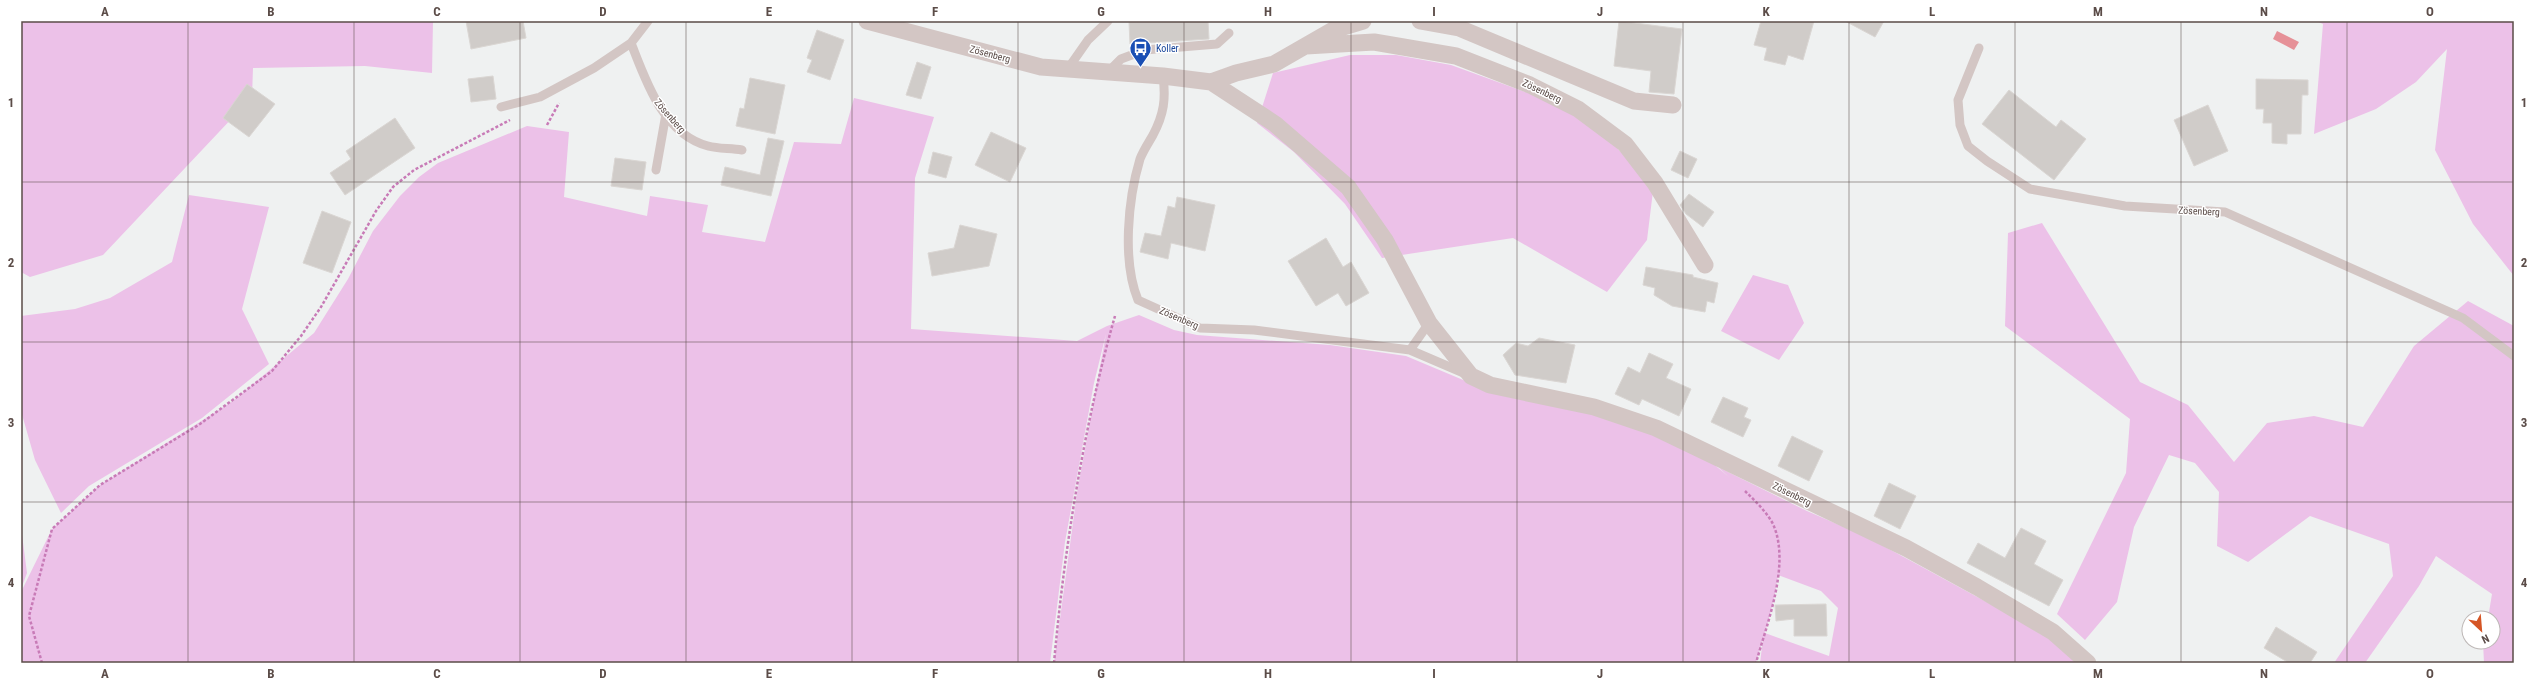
<svg xmlns="http://www.w3.org/2000/svg" width="2535" height="684" font-family="'Roboto Condensed',sans-serif">
<rect width="100%" height="100%" fill="#eff1f1"/>
<path fill="#ecc1e8" fill-rule="evenodd" d="M21 21H433L432 73 365 66 253 68 252 97 103 255 30 277 21 272Z
M2316 21H2514V276L2473 224 2435 150 2447 49 2416 82 2376 109 2314 134 2323 24Z
M1350 55H1396L1451 65 1556 103 1605 135 1642 175 1653 191 1647 240 1607 292 1513 238 1382 258 1345 204 1294 152 1257 123 1273 73Z
M854 98 934 117 915 178 911 329 1077 341 1107 326 1139 315 1174 330 1197 335 1330 345 1406 356 1468 382 1594 415 1691 445 1729 477 1718 467 1807 511 1867 537 2003 611 2042 635 2045 632 2080 663H1760L1763 639 1756 663H1054L1077 493 1106 334 1094 383 1065 542 1050 663H21V592L52 529 100 485 233 401 314 333 348 279 373 231 400 196 419 177 438 163 527 126 569 132 564 197 647 216 650 196 708 205 702 232 765 242 794 142 841 144ZM1778 575 1821 591 1838 608 1829 656 1765 633 1774 599Z
M189 195 269 207 242 309 269 364 202 418 89 486 61 513 35 460 21 411V316L75 309 110 298 172 262Z
M2042 223 2140 382 2188 405 2234 462 2267 423 2314 416 2363 427 2414 346 2468 301 2514 326V663H2484L2483 642H2493V618H2488L2492 594 2436 556 2419 586 2365 663H2334L2393 576 2389 544 2310 516 2248 562 2217 546 2219 492 2195 463 2169 455 2134 527 2117 602 2085 640 2057 614 2126 473 2130 419 2005 326 2008 233Z
M1753 275 1788 285 1804 323 1779 360 1721 331Z
M21 527 27 573 21 589Z"/>
<path fill="#e69198" d="M2277 31 2299 42 2294 50 2273 39Z"/>
<path fill="#d0ccc9" stroke="#dad6d3" d="M466 21H523L526 38 471 49Z
M1208 21 1209 39 1130 44 1129 22Z
M1619 21 1682 29 1674 94 1649 92 1651 71 1614 66Z
M1761 21H1814L1803 60 1788 55 1785 65 1764 60 1767 48 1754 45Z
M1845 21H1884L1875 37Z
M817 30 844 40 830 80 807 72 812 60 807 58Z
M917 62 931 67 921 99 906 95Z
M493 76 496 99 471 102 468 79Z
M750 78 785 85 775 134 736 126 740 108 744 109Z
M2256 79 2308 80V95H2302L2301 134H2287V144L2272 143V123H2263L2264 109H2256Z
M247 84 275 104 249 137 223 118Z
M2009 90 2056 127 2061 120 2086 139 2054 180 1982 124Z
M2208 105 2228 151 2194 166 2174 120Z
M395 118 415 148 345 195 330 173 351 159 346 151Z
M991 132 1026 148 1010 182 975 165Z
M768 138 784 141 771 196 721 185 725 167 760 175Z
M1680 151 1697 159 1688 178 1671 170Z
M933 152 952 157 946 178 928 173Z
M615 158 646 162 642 190 611 186Z
M1689 194 1714 212 1703 227 1686 214 1680 205Z
M1177 197 1215 205 1205 251 1171 243 1168 259 1140 252 1145 233 1161 236 1168 206 1175 208Z
M322 211 351 222 332 273 303 263Z
M960 225 997 234 989 266 932 276 928 253 954 248Z
M1326 238 1343 267 1351 262 1369 293 1346 306 1338 293 1316 306 1288 261Z
M1646 267 1693 275V277L1718 283 1714 303 1707 301 1705 312 1672 306 1654 295 1655 288 1643 285Z
M1539 338 1575 345 1566 383 1515 375 1503 355 1516 343 1528 346Z
M1649 353 1673 364 1666 378 1691 389 1679 416 1642 399 1639 405 1615 394 1628 367 1640 373Z
M1723 397 1748 408 1744 417 1751 420 1743 437 1711 422Z
M1792 436 1823 451 1809 481 1778 466Z
M1889 483 1916 496 1900 529 1874 516Z
M2021 528 2046 541 2034 564 2063 580 2049 606 1967 563 1978 543 2005 558Z
M1826 604 1827 636H1794V619L1776 621 1775 605Z
M2276 627 2317 652 2310 663H2289L2264 648Z"/>
<g fill="none" stroke-linecap="round" stroke-linejoin="round">
<path stroke="#c87bb7" stroke-width="2.5" stroke-dasharray="3 2" stroke-linecap="butt" d="M547 125 559 103
M1745 491C1755 501 1766 511 1773 524 1791 564 1767 623 1756 663
M42 663 29 616 52 529 100 485 200 424 272 371 301 336 321 307 376 211 393 187 414 170 510 120
M1054 663C1064 551 1084 424 1115 316"/>
<path stroke="#d3c6c4" stroke-width="9" d="M631 43C646 81 663 134 708 146 718 149 731 148 742 150
M1979 48 1958 100 1960 125 1968 146 1987 161 2030 189 2125 206 2225 212 2463 318 2514 356
M1067 70 1088 40 1108 21
M1108 72 1121 59 1145 50 1217 44 1229 33
M1163 76C1166 99 1164 114 1153 135 1149 142 1143 151 1140 159 1128 199 1122 261 1138 300L1200 328 1254 330 1410 350 1466 374
M501 107 540 97 594 68 631 43 648 21
M656 170 666 114
M1410 350 1429 323"/>
<path stroke="#d3c6c4" stroke-width="17" d="M867 21 1041 67 1163 76 1211 82 1275 124 1348 187 1385 240 1429 323 1471 376 1490 385 1594 407 1656 428 1906 548 1977 587 2053 632 2088 663
M1420 21 1459 28 1634 101 1673 105
M1306 46 1374 42 1456 56 1530 85 1578 109 1625 144 1655 183 1705 265
M1211 82 1236 73 1274 64 1333 30 1363 21"/>
</g>
<path fill="none" stroke="#5b4c48" stroke-width="1" stroke-opacity="0.55" d="M188 21V663M354 21V663M520 21V663M686 21V663M852 21V663M1018 21V663M1184 21V663M1351 21V663M1517 21V663M1683 21V663M1849 21V663M2015 21V663M2181 21V663M2347 21V663M21 182H2514M21 342H2514M21 502H2514"/>
<defs>
<symbol id="bus-pin" viewBox="-11 -11 22 30"><path d="M0 17L-7.5 6A9.5 9.5 0 1 1 7.5 6Z" fill="#1a4fb4" stroke="#fff"/><path d="M-5-6H5V4H4V6H2V4H-2V6H-4V4H-5ZM-3.5-4V0h7V-4ZM-3.5 1.2v1.5H-2V1.2ZM2 1.2v1.5H3.5V1.2Z" fill="#fff"/></symbol>
</defs>
<g fill-rule="evenodd">
<use href="#bus-pin" x="1128" y="36" width="25" height="34"/>
</g>
<g text-anchor="middle" dominant-baseline="central" stroke-width="3" stroke-linejoin="round" paint-order="stroke">
<g font-size="10" fill="#164399" stroke="#fff" text-anchor="start">
<text x="1156" y="48">Koller</text>
</g>
<g font-size="10" fill="#5b4c48" stroke="#fff">
<text transform="translate(990 54) rotate(15)">Zösenberg</text>
<text transform="translate(1542 91) rotate(25)">Zösenberg</text>
<text transform="translate(670 116) rotate(49)">Zösenberg</text>
<text transform="translate(2199 211) rotate(3)">Zösenberg</text>
<text transform="translate(1179 318) rotate(23)">Zösenberg</text>
<text transform="translate(1792 494) rotate(26)">Zösenberg</text>
</g>
</g>
<rect width="2535" height="684" fill="none" stroke="#ffffff" stroke-width="44"/>
<g transform="translate(2481 630) rotate(154)"><circle r="19" fill="#ffffff" stroke="#bdb7b6"/>
<path d="M0-3L7 15L0 10L-7 15Z" fill="#d55525"/>
<text y="-6" font-size="11" font-weight="bold" text-anchor="middle" fill="#5b4c48">N</text>
</g>
<rect x="22" y="22" width="2491" height="640" fill="none" stroke="#5b4c48" stroke-width="1.5"/>
<g font-size="13" text-anchor="middle" font-weight="bold" fill="#5b4c48">
<text x="105" y="16">A</text>
<text x="271" y="16">B</text>
<text x="437" y="16">C</text>
<text x="603" y="16">D</text>
<text x="769" y="16">E</text>
<text x="935" y="16">F</text>
<text x="1101" y="16">G</text>
<text x="1268" y="16">H</text>
<text x="1434" y="16">I</text>
<text x="1600" y="16">J</text>
<text x="1766" y="16">K</text>
<text x="1932" y="16">L</text>
<text x="2098" y="16">M</text>
<text x="2264" y="16">N</text>
<text x="2430" y="16">O</text>
<text x="11" y="107">1</text>
<text x="2524" y="107">1</text>
<text x="11" y="267">2</text>
<text x="2524" y="267">2</text>
<text x="11" y="427">3</text>
<text x="2524" y="427">3</text>
<text x="11" y="587">4</text>
<text x="2524" y="587">4</text>
<text x="105" y="678">A</text>
<text x="271" y="678">B</text>
<text x="437" y="678">C</text>
<text x="603" y="678">D</text>
<text x="769" y="678">E</text>
<text x="935" y="678">F</text>
<text x="1101" y="678">G</text>
<text x="1268" y="678">H</text>
<text x="1434" y="678">I</text>
<text x="1600" y="678">J</text>
<text x="1766" y="678">K</text>
<text x="1932" y="678">L</text>
<text x="2098" y="678">M</text>
<text x="2264" y="678">N</text>
<text x="2430" y="678">O</text>
</g>
</svg>
